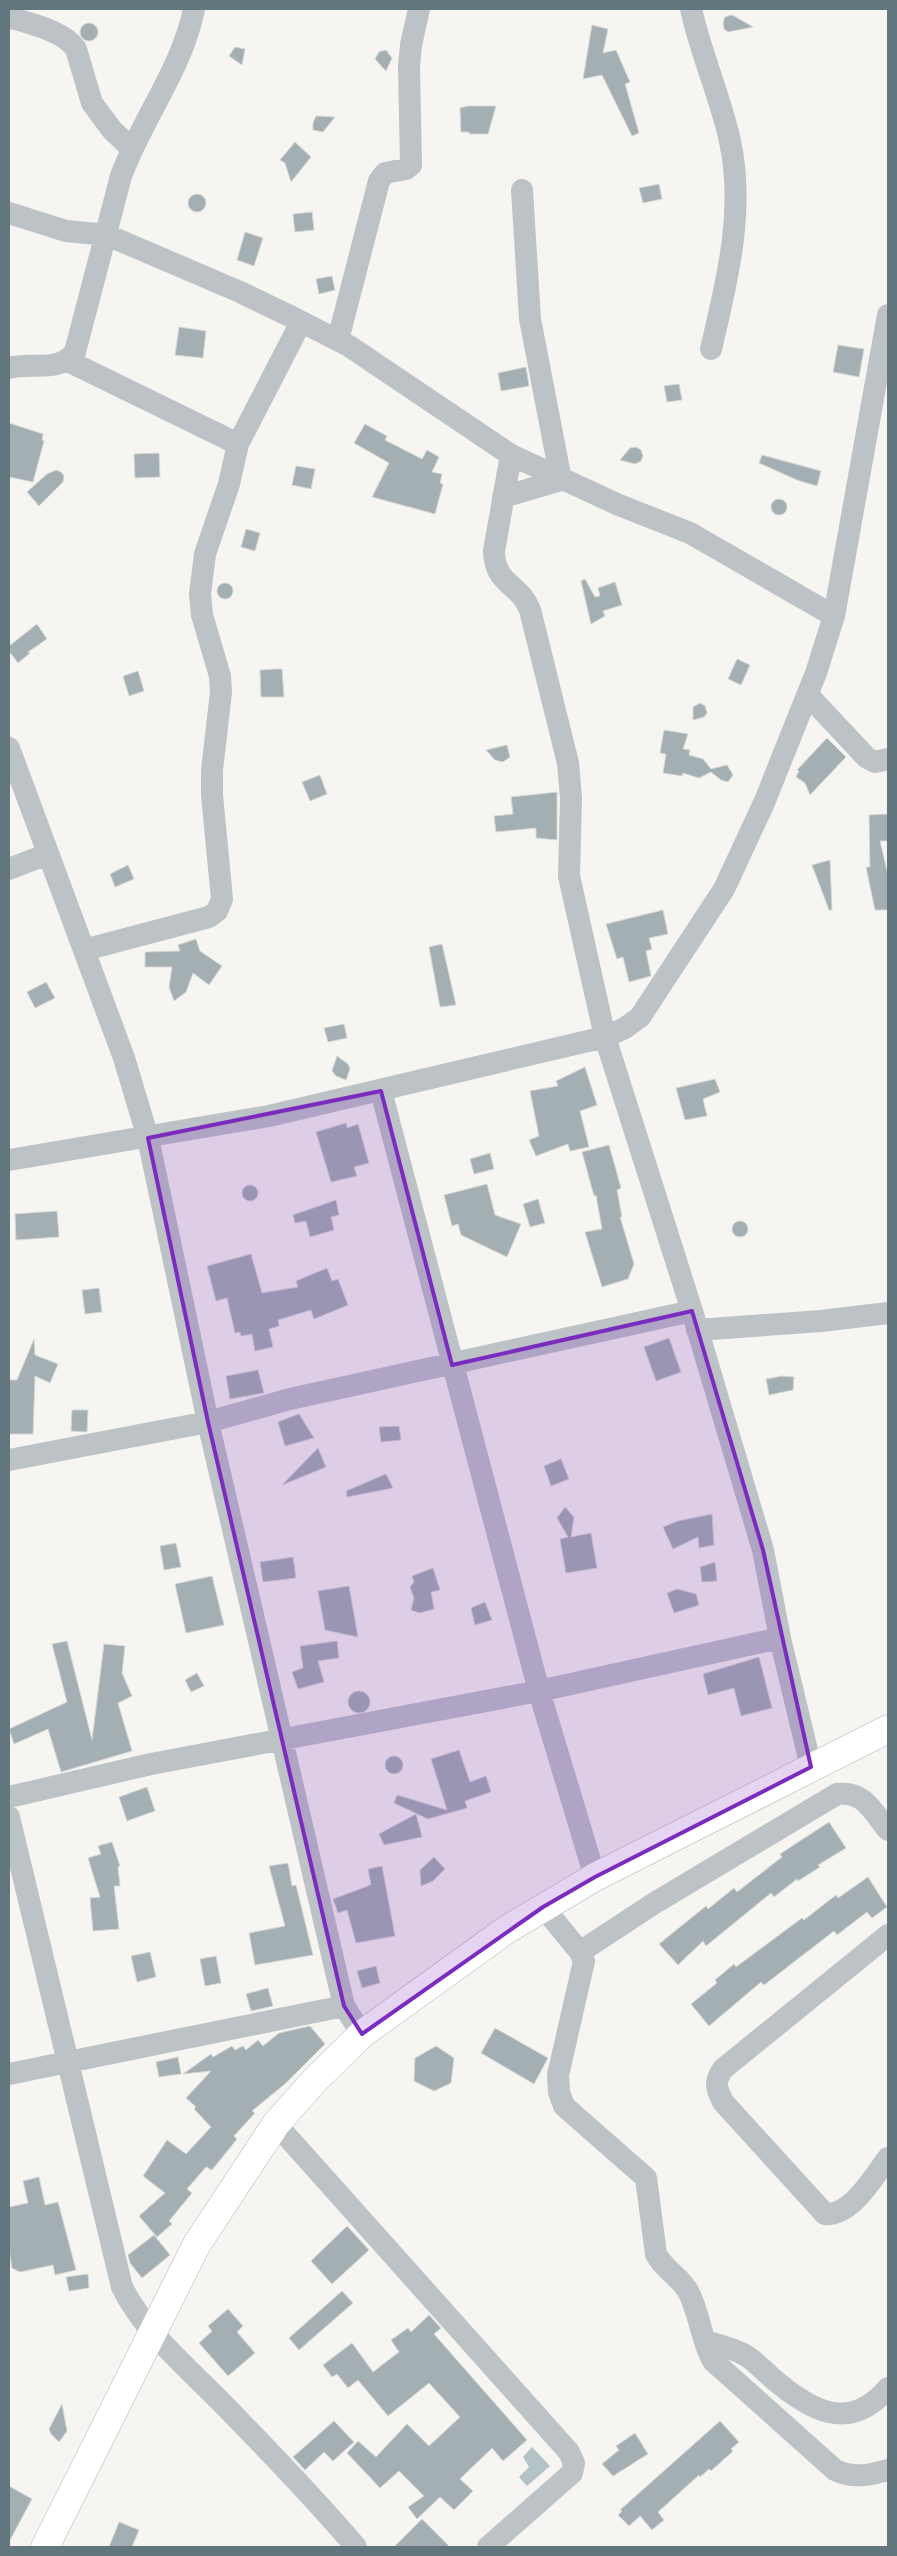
<svg xmlns="http://www.w3.org/2000/svg" width="897" height="2556" font-family="Signika,sans-serif">
<rect width="100%" height="100%" fill="#f6f5f2"/>
<path fill="#b4c4c6" d="M532 2447 550 2466 527 2486 519 2477 529 2467 523 2457Z"/>
<path fill="#a3afb2" stroke="#d7d7d5" d="M731 15 734 16 753 27 728 32 724 29 723 22 725 17Z
M80 32a9 9 0 1 1 18 0a9 9 0 1 1-18 0Z
M592 25 608 29 603 53 616 50 630 82 625 84 639 133 632 136 602 75 583 79Z
M235 47 245 49 242 65 229 56Z
M386 50 392 58 386 71 375 59 379 52Z
M468 106H496L488 134H469V132H461L460 108Z
M316 116 335 117 323 132 313 130V123Z
M295 142 311 157 291 182 285 163 280 160Z
M659 184 662 199 643 203 639 188Z
M188 203a9 9 0 1 1 18 0a9 9 0 1 1-18 0Z
M312 212 314 230 295 232 293 214Z
M245 232 263 238 254 266 237 260Z
M332 276 335 290 319 294 316 279Z
M179 327 206 331 203 358 175 355Z
M838 345 864 349 859 377 833 372Z
M526 367 529 386 501 391 498 373Z
M679 384 682 400 667 402 664 386Z
M9 423 43 434 42 440 44 441 33 482 9 477Z
M365 424 387 436 385 440 422 459 427 450 439 457 432 472 442 474 440 483 443 484 435 514 372 497 389 463 354 443Z
M636 447 641 450 643 456 641 461 635 464 620 460 630 448Z
M159 453 160 477 135 478 134 454Z
M762 455 821 471 817 486 797 480 759 463Z
M296 466 315 469 311 489 292 485Z
M56 470 61 472 64 476 63 482 39 506 27 492 47 474Z
M771 507a8 8 0 1 1 16 0a8 8 0 1 1-16 0Z
M246 529 260 533 255 551 241 547Z
M585 579 595 597 600 596 598 588 615 582 622 605 603 611 605 616 591 624 581 581Z
M217 591a8 8 0 1 1 16 0a8 8 0 1 1-16 0Z
M37 624 47 639 28 652 30 653 18 663 9 651V646Z
M737 659 750 665 741 685 728 679Z
M276 669H282L284 697H261L260 670Z
M138 671 144 691 129 696 123 676Z
M700 703 705 706 707 713 704 717 693 720V707Z
M664 730 688 734 683 749 690 750 689 755 703 759 711 769 727 765 733 775 728 782 721 780 711 772 699 778 683 773 682 776 663 773 666 754 660 753Z
M827 738 846 757 810 795 805 783 796 777 799 771 797 770Z
M507 745 510 757 503 762 495 760 486 750Z
M320 775 327 794 310 801 302 782Z
M557 792V840L536 838V828L496 832 494 816 513 814 511 797Z
M888 814V841H880L888 875V910H875L866 867H870L869 815Z
M830 860 832 910H829L812 865Z
M128 865 134 879 115 887 110 874Z
M663 910 668 934 649 938 652 949 646 951 651 976 629 982 623 957 617 959 606 924Z
M196 939 200 951 222 966 209 985 193 973 186 992 174 1001 169 987 172 967H145V952L180 951 178 945Z
M442 944 456 1005 440 1007 429 947Z
M46 982 55 998 35 1008 27 992Z
M344 1024 347 1038 328 1042 324 1028Z
M337 1056 348 1064 350 1069 346 1080 336 1076 332 1071Z
M585 1067 597 1105 580 1111 589 1147 570 1151 568 1144 536 1156 529 1140 539 1136 530 1091 558 1086 556 1081Z
M715 1079 720 1092 703 1099 707 1116 685 1120 676 1088Z
M346 1123 347 1128 358 1124 369 1163 354 1167 357 1176 331 1182 316 1132Z
M609 1145 621 1188 617 1190 622 1217H620L634 1264 628 1279 602 1287 585 1232 602 1229 596 1195 594 1196 582 1152Z
M490 1153 494 1169 474 1174 470 1159Z
M487 1184 495 1215 521 1224 507 1257 461 1235 458 1224 452 1226 444 1195Z
M242 1193a8 8 0 1 1 16 0a8 8 0 1 1-16 0Z
M538 1199 545 1223 530 1227 523 1204Z
M336 1200 339 1215 331 1217 334 1230 310 1237 306 1221 295 1223 293 1215Z
M57 1211 59 1237 16 1240 15 1214Z
M732 1229a8 8 0 1 1 16 0a8 8 0 1 1-16 0Z
M251 1254 262 1293 298 1287 296 1281 327 1268 332 1281 338 1279 348 1305 314 1319 311 1310 278 1320 279 1326 269 1329 273 1347 255 1351 252 1334 241 1336 240 1332 235 1333 227 1298 216 1301 207 1266Z
M99 1288 102 1312 85 1314 82 1290Z
M669 1338 681 1372 656 1381 644 1347Z
M34 1339 35 1355 58 1364 50 1383 35 1376 33 1434H9V1380H17Z
M258 1370 264 1393 230 1399 226 1376Z
M782 1376 794 1377 793 1390 769 1395 766 1379Z
M72 1410H88L87 1432 71 1431Z
M299 1414 314 1438 285 1446 278 1422Z
M399 1426 401 1440 381 1442 379 1427Z
M318 1448 326 1467 282 1485Z
M561 1459 569 1479 551 1486 544 1466Z
M386 1474 393 1488 347 1497 346 1491Z
M565 1507 574 1517 571 1537 591 1533 597 1568 566 1573 560 1539 568 1537 557 1518Z
M712 1514 714 1545 699 1548 698 1537 673 1549 663 1527 678 1521Z
M176 1543 181 1567 164 1570 160 1546Z
M293 1557 296 1578 263 1582 260 1562Z
M715 1562 717 1581 702 1582 700 1567Z
M433 1568 440 1590 431 1592 434 1609 420 1613 411 1610 414 1598 410 1587 414 1582 412 1576Z
M212 1576 224 1625 186 1633 175 1584Z
M349 1586 358 1637 325 1630 318 1591Z
M677 1589 696 1594 699 1605 674 1613 667 1593Z
M485 1602 492 1620 475 1625 471 1608Z
M67 1641 92 1740 104 1644 125 1646 122 1673 132 1696 118 1703 132 1751 61 1772 48 1729 14 1744 9 1729 67 1702 52 1644Z
M337 1641 339 1658 318 1661 324 1682 298 1689 292 1672 303 1668 300 1646Z
M759 1657 772 1708 741 1716 734 1688 708 1695 703 1674Z
M197 1673 204 1686 191 1692 185 1680Z
M348 1702a11 11 0 1 1 22 0a11 11 0 1 1-22 0Z
M459 1750 470 1782 486 1776 491 1792 465 1801 467 1808 428 1819 394 1803 397 1795 447 1810 431 1759Z
M385 1765a9 9 0 1 1 18 0a9 9 0 1 1-18 0Z
M147 1787 155 1811 127 1821 119 1797Z
M416 1814 422 1837 384 1845 379 1834Z
M829 1822 846 1848 818 1865 820 1867 798 1881 797 1879 774 1897 771 1893 706 1946 703 1941 678 1965 659 1944 706 1906 708 1909 734 1888 737 1892 782 1857 780 1854Z
M112 1842 120 1866 118 1867 120 1886H114L119 1929 93 1931 90 1898 100 1897 88 1858 101 1854 98 1846Z
M434 1857 445 1869 433 1881 421 1886 420 1870Z
M288 1863 292 1886 296 1885 313 1955 255 1965 249 1933 285 1926 269 1866Z
M382 1866 395 1936 356 1943 347 1910 338 1913 333 1899 368 1886 371 1884 368 1869Z
M868 1877 887 1907 872 1918 867 1912 837 1935 834 1931 764 1985 761 1982 709 2026 691 2004 717 1983 715 1980 734 1964 736 1967 802 1918 804 1920 836 1895 838 1898Z
M150 1952 156 1977 137 1982 131 1956Z
M216 1956 221 1983 205 1986 200 1959Z
M376 1966 380 1983 362 1988 357 1971Z
M268 1988 273 2006 251 2011 246 1994Z
M310 2026 325 2044 286 2083 252 2111 255 2113 234 2136 237 2139 212 2170 206 2167 187 2189 192 2193 169 2221 172 2224 157 2237 139 2216 165 2193 143 2176 167 2140 186 2154 211 2127 194 2109 196 2107 186 2098 211 2071 183 2074 211 2054 213 2057 232 2046 235 2050 243 2046 246 2050 258 2040 263 2046 279 2033Z
M495 2028 548 2058 534 2084 481 2053Z
M436 2046 454 2058 451 2083 434 2091 414 2081 415 2058Z
M178 2057 181 2074 159 2077 156 2062Z
M39 2177 45 2205 58 2202 76 2270 55 2275 53 2265 20 2272 12 2268 9 2249V2207L28 2203 23 2181Z
M347 2226 369 2250 332 2284 311 2261Z
M154 2235 170 2255 142 2278 130 2263 128 2255Z
M88 2274 89 2288 69 2291 66 2277Z
M342 2291 353 2303 299 2350 289 2338Z
M228 2309 243 2326 237 2332 255 2353 228 2376 199 2343 212 2331 208 2326Z
M429 2315 441 2328 434 2334 527 2440 503 2461 492 2448 460 2479 473 2491 454 2510 440 2497 417 2519 408 2507 424 2496 399 2471 380 2488 347 2453 358 2441 376 2457 407 2424 429 2446 460 2417 429 2383 388 2416 358 2380 348 2388 337 2374 332 2377 323 2365 352 2343 373 2372 399 2352 391 2340 408 2328 411 2332Z
M62 2404 67 2431 59 2442 51 2434 49 2429Z
M334 2421 354 2442 333 2461 324 2452 305 2470 293 2457Z
M720 2421 739 2442 731 2449 733 2451 711 2471 709 2469 700 2477 699 2475 658 2512 664 2520 652 2530 640 2516 629 2526 618 2515 622 2511 620 2510Z
M635 2433 648 2454 613 2476 602 2464 619 2450 616 2446Z
M9 2486 32 2499 9 2542Z
M422 2519 450 2547H394Z
M119 2522 139 2530 132 2547H109Z"/>
<g fill="none" stroke-linecap="round" stroke-linejoin="round">
<defs>
<path id="major" d="M45 2547 197 2244 276 2124 315 2080 362 2034 506 1930 595 1877 888 1729"/>
</defs>
<use href="#major" stroke="#b0b6b9" stroke-width="29"/>
<path stroke="#bcc2c5" stroke-width="22" d="M691 9C701 54 720 96 730 141 745 211 727 281 711 349
M9 17C30 24 63 30 76 49L92 103 112 130 131 148
M9 213 66 231 107 235 240 292 292 317 349 346 511 455 619 505 690 533 834 616
M338 340 379 181 385 173 406 169 411 165 409 66 411 45 419 9
M68 361 238 444
M9 368C32 361 58 374 75 352L121 176C142 119 182 69 194 9
M511 455 494 551C495 586 519 582 530 610L568 763 571 798 569 876 605 1037 692 1311 763 1550 780 1638 811 1767
M503 497 561 480 530 319 522 190
M808 695 867 758 875 762 888 759
M9 748 124 1058 148 1138 208 1422 344 2006
M9 869 48 854
M84 950 209 917 217 911 222 899 212 795V770L221 692 220 676 202 615 200 594 205 554 229 484 238 444 301 322
M381 1091 539 1691 595 1877
M9 1160 269 1116 605 1037 625 1028 640 1017 724 889 764 803 816 673 834 616 888 315
M697 1330 821 1321 888 1313
M9 1460 208 1422 290 1399 692 1311
M9 1797 151 1764 539 1691 780 1638
M9 1817 122 2287C145 2333 188 2368 224 2405 269 2451 314 2498 356 2547
M543 1907 580 1952 584 1961 558 2075 559 2092 564 2106 646 2178 656 2254C664 2270 682 2278 689 2293 700 2315 701 2340 713 2361L835 2470C854 2479 869 2475 888 2470
M888 1935 723 2069C714 2082 716 2088 723 2102L825 2214C851 2217 874 2176 888 2158
M580 1952 653 1904 837 1794C865 1791 872 1811 888 1830
M9 2074 344 2006 362 2034
M276 2124 569 2452 574 2463 572 2473 488 2547
M705 2341C718 2345 733 2348 745 2355 754 2360 763 2370 771 2377 809 2410 849 2434 888 2388"/>
<use href="#major" stroke="#fff" stroke-width="28"/>
</g>
<path fill="#7b2cbf" fill-opacity="0.2" stroke="#7b2cbf" stroke-width="4" stroke-linejoin="round" d="M381 1091 452 1365 692 1311 763 1550 811 1767 595 1877 543 1907 362 2034 344 2006 208 1422 148 1138Z"/>
<rect width="897" height="2556" fill="none" stroke="#61767d" stroke-width="20"/>
</svg>
